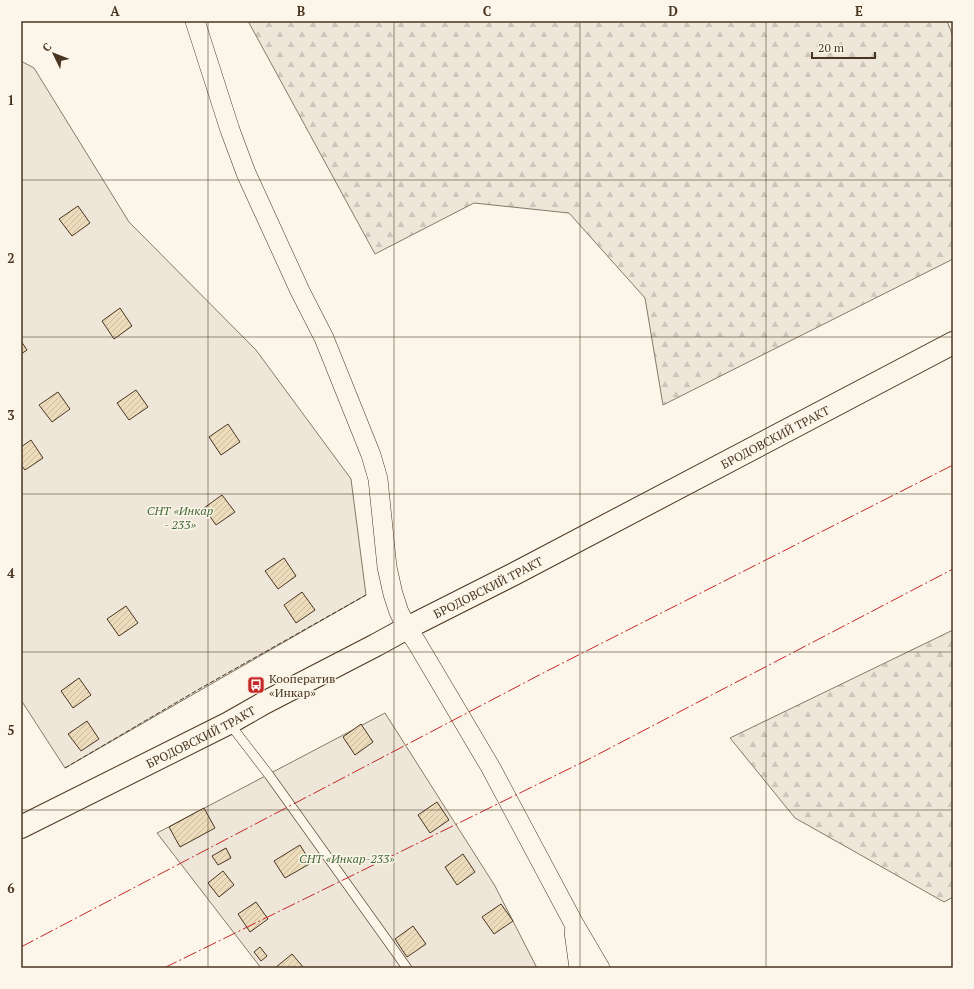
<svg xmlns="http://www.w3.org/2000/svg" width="974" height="989" font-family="'PT Serif',serif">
<defs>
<pattern id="forest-firs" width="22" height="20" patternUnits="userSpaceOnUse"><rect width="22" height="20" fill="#ede6d9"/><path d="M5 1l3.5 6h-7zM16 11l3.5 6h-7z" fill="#cdc6ba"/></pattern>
<pattern id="building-hatch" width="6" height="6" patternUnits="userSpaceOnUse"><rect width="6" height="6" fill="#ecdcbc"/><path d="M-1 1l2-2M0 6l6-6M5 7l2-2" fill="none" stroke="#ccbda1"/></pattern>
</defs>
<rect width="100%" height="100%" fill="#fbf6e9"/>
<path fill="#ede6d9" stroke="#887966" d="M21 61 34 68 129 222 256 350 351 479 366 595 65 768 21 700Z
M385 713 495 886 537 968H261L157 833Z"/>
<path fill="url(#forest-firs)" stroke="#887966" d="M248 21H947L953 36V259L663 405 645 298 569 213 474 203 375 254Z
M953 630V897L944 902 795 818 730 738Z"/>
<path fill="url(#building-hatch)" stroke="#4a3520" d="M78 206 90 223 72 236 59 219Z
M120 308 132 326 114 339 102 321Z
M21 341 27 350 21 354Z
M136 390 148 407 129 420 117 403Z
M58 392 70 409 52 422 39 405Z
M228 424 240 442 221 455 209 437Z
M31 440 43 458 25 470 21 465V447Z
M222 495 235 512 216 525 204 508Z
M284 558 296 576 278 589 265 571Z
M302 592 315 610 296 623 284 605Z
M126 606 138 623 119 636 107 619Z
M79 678 91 695 73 708 61 691Z
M87 721 99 739 81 751 68 734Z
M361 724 373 742 355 755 343 737Z
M437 802 449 820 430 833 418 815Z
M204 808 215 828 180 847 169 827Z
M300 845 311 863 285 878 274 861Z
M226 848 231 858 218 865 212 856Z
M463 854 475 872 457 885 445 867Z
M223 871 234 885 219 897 208 883Z
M256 902 268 919 250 932 238 914Z
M501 904 513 921 494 934 482 917Z
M413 926 426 944 407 957 395 939Z
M260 947 267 956 261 961 254 952Z
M292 954 304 968H275Z"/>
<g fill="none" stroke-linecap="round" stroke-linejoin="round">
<defs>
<path id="service" d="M229 723 269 775 407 968"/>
<path id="minor" d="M195 21 230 130 246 173 300 291 324 338 371 455 378 479 387 567 393 594 399 612 407 628 417 643 491 768 573 922 600 968
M574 932 579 968"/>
<g id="secondary">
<path id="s1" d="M21 827 229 723 264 703 376 645 407 628 514 574 953 343"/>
</g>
</defs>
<use href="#service" stroke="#4a3520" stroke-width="10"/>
<use href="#minor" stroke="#4a3520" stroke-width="20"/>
<use href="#secondary" stroke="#4a3520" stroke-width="24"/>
<use href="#service" stroke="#fbf6e9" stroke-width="9"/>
<use href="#minor" stroke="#fbf6e9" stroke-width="19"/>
<use href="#secondary" stroke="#fbf6e9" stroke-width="22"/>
<path stroke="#4a3520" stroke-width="1" stroke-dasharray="5 2" stroke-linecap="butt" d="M65 768 201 688 366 595"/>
<path stroke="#c62828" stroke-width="1" stroke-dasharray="14 3 2 3" stroke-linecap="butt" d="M21 947 545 672 953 465
M164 968 591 758 953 569"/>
</g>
<path fill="none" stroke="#4a3520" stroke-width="1" stroke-opacity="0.55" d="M208 21V968M394 21V968M580 21V968M766 21V968M21 180H953M21 337H953M21 494H953M21 652H953M21 810H953"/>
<defs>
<symbol id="bus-square" viewBox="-11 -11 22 22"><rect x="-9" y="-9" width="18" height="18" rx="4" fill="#c62828" stroke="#fbf6e9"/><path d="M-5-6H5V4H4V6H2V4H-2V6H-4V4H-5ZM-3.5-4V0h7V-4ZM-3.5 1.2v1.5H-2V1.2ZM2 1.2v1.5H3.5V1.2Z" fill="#fff"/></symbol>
</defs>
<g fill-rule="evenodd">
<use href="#bus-square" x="246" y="675" width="20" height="20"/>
</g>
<g text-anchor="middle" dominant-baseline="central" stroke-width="3" stroke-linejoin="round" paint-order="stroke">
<g font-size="12" fill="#4a3520" stroke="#fbf6e9">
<text stroke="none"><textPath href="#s1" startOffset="849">БРОДОВСКИЙ ТРАКТ</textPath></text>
<text stroke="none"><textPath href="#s1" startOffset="525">БРОДОВСКИЙ ТРАКТ</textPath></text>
<text stroke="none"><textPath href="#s1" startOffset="201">БРОДОВСКИЙ ТРАКТ</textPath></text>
</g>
<g font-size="12" font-style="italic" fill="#436837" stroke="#fbf6e9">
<text x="180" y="510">СНТ «Инкар<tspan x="180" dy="14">- 233»</tspan></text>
<text x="347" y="858">СНТ «Инкар-233»</text>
</g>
<g font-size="12" fill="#4a3520" stroke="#fbf6e9" text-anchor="start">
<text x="269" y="678">Кооператив<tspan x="269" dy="14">«Инкар»</tspan></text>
</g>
</g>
<rect width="974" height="989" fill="none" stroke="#fbf6e9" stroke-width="44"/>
<g transform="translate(54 54) rotate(313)" stroke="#fbf6e9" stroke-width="3" paint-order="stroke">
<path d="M0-3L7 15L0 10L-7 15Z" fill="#4a3520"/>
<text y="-6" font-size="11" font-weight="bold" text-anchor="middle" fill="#4a3520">С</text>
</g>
<path d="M812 52v6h63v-6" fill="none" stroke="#4a3520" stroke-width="2"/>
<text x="818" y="52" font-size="12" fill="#4a3520" stroke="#fbf6e9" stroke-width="3" paint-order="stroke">20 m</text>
<rect x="22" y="22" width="930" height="945" fill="none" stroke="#4a3520" stroke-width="1.5"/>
<g font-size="13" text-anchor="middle" font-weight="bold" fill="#4a3520">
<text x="115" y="16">A</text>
<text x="301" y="16">B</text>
<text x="487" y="16">C</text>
<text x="673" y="16">D</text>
<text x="859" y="16">E</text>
<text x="11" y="105">1</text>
<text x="11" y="263">2</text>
<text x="11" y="420">3</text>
<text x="11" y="578">4</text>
<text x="11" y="735">5</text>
<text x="11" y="893">6</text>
</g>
</svg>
